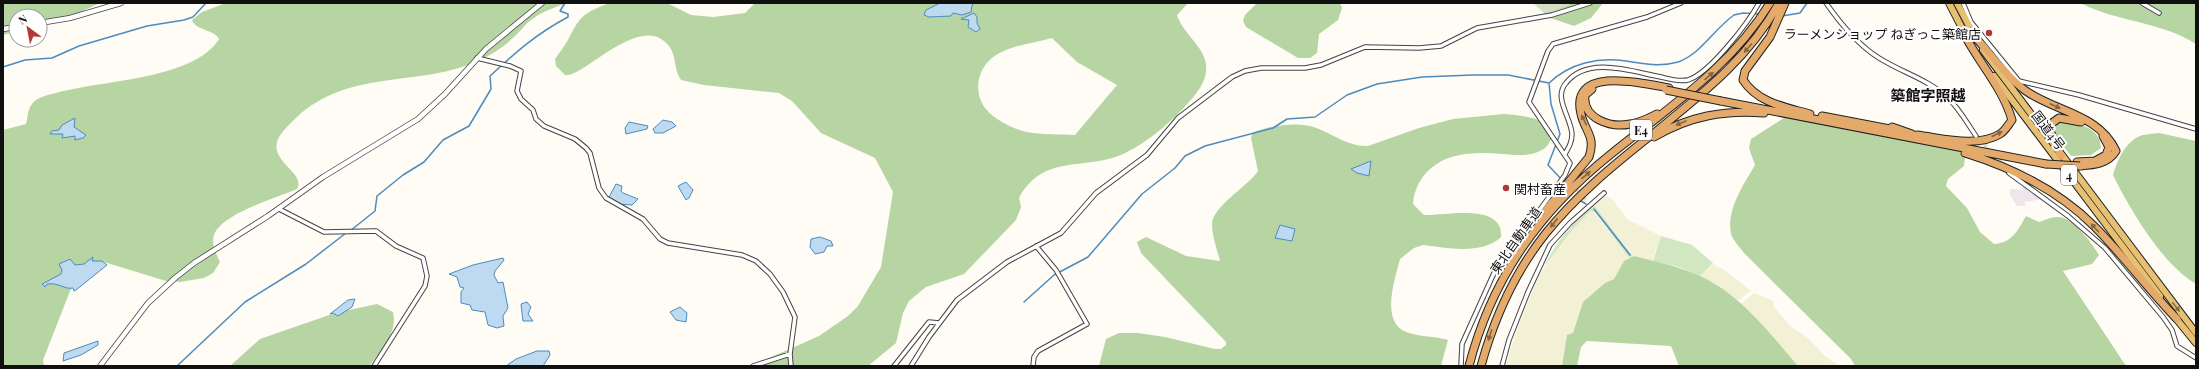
<svg xmlns="http://www.w3.org/2000/svg" width="2199" height="369" font-family="'Playfair Display','Noto Sans JP',serif">
<rect width="100%" height="100%" fill="#fefcf4"/>
<path fill="#ede6ed" d="M2025 186 2044 199 2024 202 2026 206H2017L2010 195V189L2023 190 2021 188Z"/>
<path fill="#f2f1d6" d="M1606 196 1613 200 1627 219 1661 236 1652 261 1634 256 1594 205Z
M1591 211 1595 213 1630 258 1624 261 1614 279 1605 283 1583 302 1573 333 1567 336 1562 366H1506L1517 329 1536 282 1544 268 1573 229Z
M1713 264 1726 271 1751 291 1737 301 1719 287 1700 276Z
M1754 293 1773 301 1774 307 1791 327 1808 338 1824 355 1839 366H1798L1765 328 1741 304Z"/>
<path fill="#d2e6c1" d="M1594 205 1633 256 1630 258 1627 255 1596 213 1591 211 1573 229 1544 267C1556 242 1572 222 1594 205Z
M1661 236 1692 245 1713 263 1700 276 1679 267 1653 261Z"/>
<path fill="#b6d5a2" fill-rule="evenodd" d="M3 3H100L76 14 40 25V16H16V31L3 35Z
M226 3H567C556 7 543 11 534 18 527 22 524 27 519 32 505 47 487 58 468 65 409 86 347 71 297 117 291 123 284 129 279 137 266 161 307 173 297 189 277 198 222 213 214 235 211 244 216 254 220 262L213 273 204 278 180 282 166 281 104 262 76 282 70 291 43 360 44 366H3V130L26 124C28 118 27 110 32 104 37 97 48 95 56 93 100 80 194 80 219 39 214 29 196 31 192 20L202 12Z
M609 3H667L691 15 713 17 745 13 755 3H1188L1177 15C1183 34 1203 45 1206 64 1208 79 1198 92 1189 102 1171 122 1150 141 1125 153 1086 172 1044 152 1019 198L1021 207 1016 220 964 274 926 287 909 301 903 313 896 343 868 366H751L819 336 848 316 858 306 881 267 893 192 875 158 821 133 792 101 779 93 704 85 681 80C673 69 677 56 669 46 641 10 584 78 565 75L556 66 555 59C559 53 564 47 568 40 580 16 582 14 609 3ZM1052 38 1077 62 1117 85 1075 135C1060 134 1042 135 1027 132 1013 129 990 118 983 105 973 87 979 66 996 55 1012 45 1034 43 1052 38Z
M1257 3H1340L1342 8 1338 20 1319 34 1317 53 1310 58H1298L1246 27 1243 21 1245 15Z
M1557 3H1603L1591 18 1574 26 1542 15Z
M2080 3H2196V44C2160 21 2117 22 2080 3Z
M1504 114C1522 116 1545 116 1553 135 1550 141 1548 147 1542 150 1531 157 1515 155 1503 154 1478 152 1450 151 1430 169 1420 178 1414 190 1413 204L1424 215C1444 216 1504 202 1501 237 1482 255 1447 248 1423 245L1414 248 1400 259C1395 279 1380 321 1406 332 1419 337 1435 336 1448 340L1441 366H1099L1106 339 1119 333H1138L1165 337 1215 349H1221L1226 345V342L1141 253 1137 242 1146 237 1186 256 1220 261C1217 249 1212 236 1212 224 1212 207 1248 186 1258 171L1251 138 1252 133C1268 126 1293 122 1310 126 1330 131 1346 147 1368 146L1419 128 1453 119Z
M1784 118 1958 150 1965 157 1964 166 1948 179 1946 186 1967 208 1980 232 1994 244C2012 243 2018 230 2026 216L2039 222C2045 220 2051 217 2057 217 2071 215 2093 244 2099 255L2092 264 2063 271 2126 366H1855L1851 359 1745 254C1741 249 1733 240 1731 234 1726 210 1744 184 1755 165L1749 148 1751 139Z
M2057 121C2075 123 2100 125 2101 148L2091 155 2071 156 2051 130Z
M2159 133 2196 141V284C2163 265 2130 210 2113 175 2117 161 2125 142 2140 136 2145 134 2153 134 2159 133Z
M1634 256C1653 261 1674 265 1693 273 1737 290 1768 331 1798 366H1679L1671 346 1587 341 1581 347 1577 366H1562L1567 335 1573 333 1583 302 1605 283 1614 279 1624 261Z
M377 304 393 312C398 332 381 352 369 366H230L260 339 335 313Z"/>
<path fill="#d5dfc6" d="M1533 3H1567L1570 5 1545 14Z"/>
<path fill="#bedaf0" stroke="#4d8bbf" d="M940 3H975L972 5 971 12 962 15 953 13 951 16 929 17 924 15 926 10Z
M974 13 977 17V23L980 29 976 32 968 27 969 20 961 19Z
M75 118 74 127 86 135 83 138 75 140V136L62 138 63 134H50L52 131 59 130 62 125Z
M663 120 672 122 676 126 663 133H655L653 129Z
M629 122 648 126 647 129 626 134 625 128Z
M1371 161 1369 176 1357 173 1351 169Z
M686 182 693 190 689 198 686 200 678 186Z
M616 184 622 186 621 191 623 193 638 199 632 205 618 204 609 197Z
M1280 225 1295 229 1292 241 1275 238Z
M820 237 831 241 833 246H827L824 252 815 254 810 247 811 239Z
M93 257 92 261H102L107 265 76 290 74 291 73 288C65 290 58 282 47 284L45 287 42 284 61 274 62 270 59 264 70 259 75 265 84 264Z
M503 258 504 260 495 271 494 275 498 283 503 282 508 308 503 316 504 326 497 328 488 325 485 312 472 310 470 305 461 303V292L464 288 460 287 457 277 449 274 473 265Z
M355 299 352 307 338 316 333 313 330 314 348 300Z
M527 302 531 307 528 314 533 321H523L521 304Z
M680 307 687 313 686 322 676 320 670 312Z
M98 341V345L81 355 63 361 64 353Z
M537 351H549L550 355 543 366H506L516 359Z"/>
<g fill="none" stroke-linecap="round" stroke-linejoin="round">
<path stroke="#4d8bbf" stroke-width="1.5" d="M1782 16 1800 13 1807 3
M3 67 25 60 52 58 79 46 147 26 184 20 193 17 206 3
M1564 182 1548 165 1560 134 1551 104 1549 83C1570 63 1598 57 1626 61 1643 64 1661 67 1678 62 1701 54 1714 29 1734 15L1743 13 1760 14
M1581 201 1586 204
M1594 209 1630 255
M350 231 375 211 377 196 403 175 424 162 443 140 469 126 491 89 490 76C516 52 536 34 568 17V14L560 11 565 3
M1024 302 1054 275 1088 257 1142 194 1175 168 1185 156 1205 146 1273 128 1287 119 1315 117 1347 95 1377 84 1422 77 1473 75H1508L1549 83
M177 366 245 302 306 264 346 233"/>
<path stroke="#dad9d2" stroke-width="3.5" stroke-dasharray="3.5 1.5" stroke-linecap="butt" d="M1981 141 2002 164
M1573 186 1587 201"/>
<defs>
<path id="minor" d="M1826 3C1840 23 1858 45 1879 58 1901 72 1927 79 1947 97 1959 108 1967 123 1976 136
M1963 3 1971 22 2019 81 2079 95 2196 129
M2142 3 2159 13
M477 58 510 66 521 71 517 91 521 99 533 110 536 119 544 126 575 139 586 148 590 153 599 188 606 198 643 219 660 239 668 243 742 255 756 261 770 274 783 292 795 317 790 354 791 366
M1565 154C1569 147 1572 142 1572 134 1571 117 1553 98 1566 83 1588 55 1633 72 1661 77 1669 79 1679 82 1688 80 1710 73 1748 23 1759 3
M2009 173 2068 216 2105 248 2163 317 2172 330 2177 346 2196 358
M279 209 324 232 376 231 396 246 423 258 427 276 425 286 374 366
M753 366 790 354
M894 366 929 322 939 323
M911 366 929 337 957 300 1007 262 1061 233 1096 193 1147 155 1178 118 1232 77 1245 71 1261 68H1305L1321 65 1365 47 1419 48 1441 46 1477 28 1552 15 1590 3
M1033 366 1034 357 1038 351 1087 324 1056 270 1036 246
M1461 366 1462 344 1494 273 1565 175 1570 163 1529 102 1548 51 1553 44 1647 17 1681 3
M1502 366 1509 340 1528 292 1550 245 1570 223 1604 193"/>
<path id="tertiary" d="M40 23 70 18 121 3
M3 29 16 27
M100 366 148 303 175 278 194 263 268 216 323 177 418 119 445 94 486 49 542 3"/>
<path id="trunk" d="M1949 3 1964 32
M1957 3 1976 39
M1983 50 2196 333
M1994 76 2160 296
M2174 316 2196 343"/>
<path id="motorway" d="M1785 3 1770 37 1745 71 1743 80C1758 103 1785 107 1810 114
M1973 35C1991 53 2005 76 2026 91 2056 112 2099 114 2116 151 2108 164 2094 165 2080 166
M1592 89 1585 95C1582 119 1611 128 1630 124 1640 123 1649 118 1657 114
M1721 101 2046 164
M1822 116 1895 130
M1892 127 1912 134
M1917 135C1942 138 1977 148 2000 134 2005 131 2008 125 2012 120 2002 86 1977 61 1962 30
M1654 137C1689 116 1724 110 1764 113
M1965 153C2013 168 2058 190 2094 226 2123 255 2148 289 2177 319
M2061 156 2048 126 2059 118 2081 122
M2077 162 2095 161 2106 155 2109 147 2103 136
M1546 210 1589 157C1596 136 1585 132 1581 114 1569 65 1643 83 1669 88
M1469 366C1492 277 1540 211 1611 154 1668 108 1731 67 1770 3
M1481 366C1512 253 1565 203 1654 133 1702 94 1749 58 1779 3"/>
</defs>
<use href="#minor" stroke="#434343" stroke-width="5.5"/>
<use href="#tertiary" stroke="#434343" stroke-width="6"/>
<use href="#trunk" stroke="#212121" stroke-width="8"/>
<use href="#motorway" stroke="#212121" stroke-width="9"/>
<use href="#minor" stroke="#fff" stroke-width="3.5"/>
<use href="#tertiary" stroke="#fff" stroke-width="4.5"/>
<use href="#trunk" stroke="#e7c072" stroke-width="6"/>
<use href="#motorway" stroke="#e4aa6c" stroke-width="7"/>
<defs>
<path id="motorway-bridge" d="M1666 90 1721 101
M2046 164 2080 166"/>
</defs>
<use href="#motorway-bridge" stroke="#212121" stroke-width="9" stroke-linecap="butt"/>
<use href="#motorway-bridge" stroke="#e4aa6c" stroke-width="7"/>
</g>
<defs><path id="oneway-solid" d="M-6-.8H1V-3.2L6.5 0L1 3.2V.8H-6Z"/></defs>
<g fill="#856543">
<use href="#oneway-solid" transform="translate(1748 48) rotate(130)"/>
<use href="#oneway-solid" transform="translate(1709 76) rotate(-41)"/>
<use href="#oneway-solid" transform="translate(2055 106) rotate(25)"/>
<use href="#oneway-solid" transform="translate(1584 120) rotate(-116)"/>
<use href="#oneway-solid" transform="translate(1681 123) rotate(157)"/>
<use href="#oneway-solid" transform="translate(1997 134) rotate(-27)"/>
<use href="#oneway-solid" transform="translate(1586 175) rotate(-41)"/>
<use href="#oneway-solid" transform="translate(1554 223) rotate(129)"/>
<use href="#oneway-solid" transform="translate(2095 228) rotate(-133)"/>
<use href="#oneway-solid" transform="translate(1490 335) rotate(108)"/>
</g>
<use fill="#867146" href="#oneway-solid" transform="translate(2176 307) rotate(52)"/>
<g fill="#b23837" stroke="#fff" stroke-width="1.5">
<circle cx="1989" cy="33" r="4"/>
<circle cx="1506" cy="188" r="4"/>
</g>
<g text-anchor="middle" dominant-baseline="central" stroke-width="4" stroke-linejoin="round" paint-order="stroke">
<g fill="#fff" stroke="#585858" stroke-width="1">
<rect x="1630" y="120" width="22" height="20" rx="3"/>
<rect x="2061" y="165" width="16" height="20" rx="3"/>
</g>
<g font-size="12" font-weight="bold" fill="#101010">
<text x="1641" y="130">E4</text>
<text x="2069" y="175">4</text>
</g>
<g font-size="13" fill="#101010" stroke="#fff" text-anchor="end">
<text x="1981" y="33">ラーメンショップ ねぎっこ築館店</text>
<text x="1514" y="188" text-anchor="start">関村畜産</text>
</g>
<g font-size="13" fill="#101010" stroke="#fff">
<text transform="translate(2049 130) rotate(53)">国道4号</text>
<text transform="translate(1515 240) rotate(-55)">東北自動車道</text>
</g>
<g font-size="15" font-weight="bold" fill="#101010" stroke="#fff">
<text x="1928" y="95">築館字照越</text>
</g>
</g>
<rect width="2199" height="369" fill="none" stroke="#101010" stroke-width="8"/>
<g transform="translate(28 28) rotate(328)"><circle r="19" fill="#ffffff" stroke="#9f9f9f"/>
<path d="M0-3L7 15L0 10L-7 15Z" fill="#b23837"/>
<text y="-6" font-size="11" font-weight="bold" text-anchor="middle" fill="#101010">N</text>
</g>
</svg>
